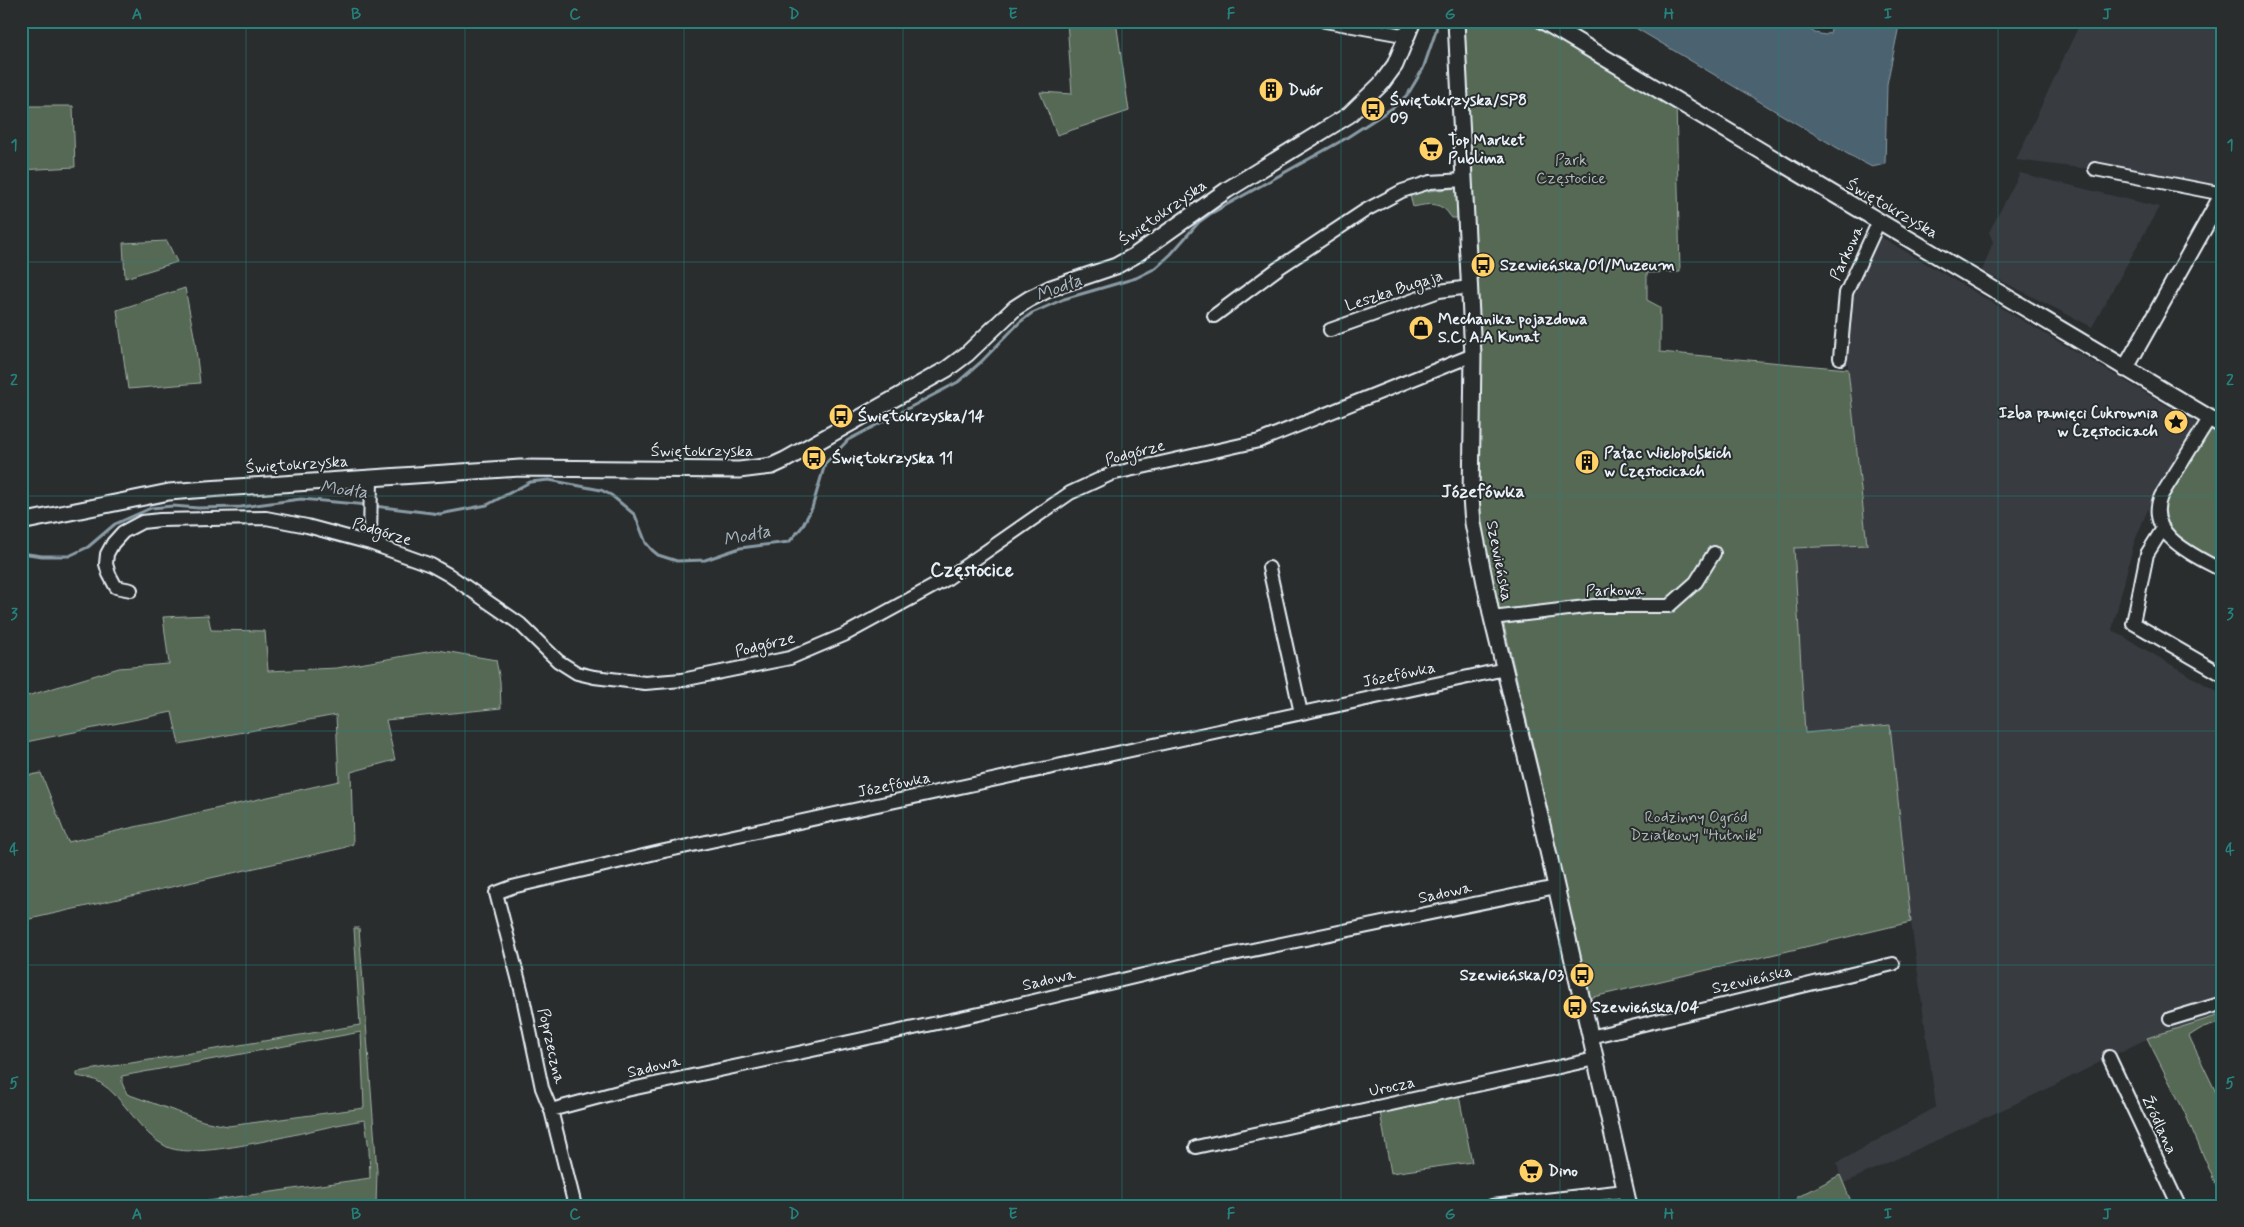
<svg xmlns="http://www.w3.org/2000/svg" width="2244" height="1227" font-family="Mynerve,sans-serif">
<rect width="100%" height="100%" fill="#2a2d2e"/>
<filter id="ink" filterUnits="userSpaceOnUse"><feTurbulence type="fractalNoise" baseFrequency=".02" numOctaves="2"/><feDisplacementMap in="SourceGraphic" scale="10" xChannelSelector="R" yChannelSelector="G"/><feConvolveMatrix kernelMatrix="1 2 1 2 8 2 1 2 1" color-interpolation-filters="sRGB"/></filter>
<g filter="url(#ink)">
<path fill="#383b41" d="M2081 21H2223V194L2104 171 2016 160Z
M2020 173 2159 207 2092 327 1982 271 1993 242 1989 232Z
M1878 235 2198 424 2151 502 2134 543 2112 630 2223 695V1014L2142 1041 2047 1089 1842 1184 1837 1163 1936 1107 1911 922 1890 725 1805 734 1794 564V548L1867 545 1847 357 1846 315 1849 299Z"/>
<path fill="#566954" stroke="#9fada6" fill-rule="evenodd" d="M1067 21H1116L1129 111 1057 135 1040 92 1072 94Z
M1456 21H1543L1599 53 1676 103 1680 272 1647 273V300L1660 307V352L1848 369 1867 545 1794 548 1805 733 1890 725 1911 922 1589 998 1539 771 1503 621 1592 610 1673 608 1669 606H1594L1492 618 1473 523 1471 498 1473 355Z
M21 106H73L75 167 21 170Z
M1457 188 1458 218H1452C1449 215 1447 210 1443 208 1434 202 1423 205 1413 207L1410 195 1419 192Z
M167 241 177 262 125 278 123 243Z
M185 288 195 341 200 383 128 389 117 310Z
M2209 419 2223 426V571L2171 539 2157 505Z
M208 615 211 630 265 631 268 671 337 668 438 650 496 660 500 681 501 708 386 720 395 760 351 772 353 844 343 848 21 921V777L41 773 68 842 339 781 336 715 179 744 172 712 21 743V698L119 668 169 664 163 617Z
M354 928H359L377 1171 376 1206H173L370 1178 369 1150 365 1120C323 1125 201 1163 167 1147 138 1133 126 1098 99 1082 93 1078 84 1078 77 1076V1072L360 1025ZM361 1032 364 1108 228 1126 203 1121 127 1094 122 1083V1076Z
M2223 1014V1022L2200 1029 2189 1036 2223 1107V1201L2184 1111 2147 1038Z
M1459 1096 1472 1162 1391 1173 1380 1112Z
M1840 1175 1853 1206H1800L1796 1198Z"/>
<path fill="#4c6370" stroke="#8a9ca6" d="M1624 21H1798L1815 33 1825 35 1830 33 1833 21H1900L1887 84 1885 164 1872 167 1851 156Z"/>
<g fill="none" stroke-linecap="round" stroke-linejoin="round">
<path stroke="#8a9ca6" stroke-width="3" d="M374 506 440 514 487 505 530 482 549 480 601 490 611 495 635 515 646 543 652 550 658 555 677 561 705 560 740 548 789 542 802 527 812 508 825 464 848 440 958 382 981 362 1020 322 1032 313 1064 299 1136 278 1156 268 1171 254 1199 222 1210 214 1343 140 1394 107 1408 94 1423 69 1436 31 1437 21
M21 553 42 556H69L88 547 115 524 151 508 173 506 198 508 241 507 301 499 368 505"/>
<defs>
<path id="minor" d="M1325 21 1408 36
M2095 169 2223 194
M1214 316 1280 267 1366 210 1402 191 1430 182 1465 180
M1330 330 1439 291 1470 287
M1840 358 1846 293 1879 221
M2209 419 2161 496C2144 535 2196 556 2223 571
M2162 530 2147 554 2133 623 2223 675
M370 543 371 478
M1269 568 1301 713
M131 590 116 587 109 574 106 564 107 554 113 543 123 532 142 522 160 520 266 518 307 526 370 543 431 565 449 575 520 624 558 661 577 673 594 677 645 683 682 680 790 658 844 635 945 580 1070 493 1111 474 1259 441 1473 355
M1492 618 1594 606H1669L1696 582 1714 553
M2170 1019 2223 1003
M1590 1037 1893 964
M2109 1057 2179 1206
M551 1110 622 1091 979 1014 1214 958 1556 887
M1196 1147 1595 1059
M575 1206 551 1110 542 1088 522 993 496 893 512 887 660 852 1505 669
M1492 1206 1625 1191"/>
<path id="tertiary" d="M1456 21 1473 355 1471 498 1473 523 1492 618 1532 781 1629 1206
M1543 21 2223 426
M2125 369 2223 194
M21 522 169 492 207 489 520 468 739 470 772 466 785 460 947 369 967 354 1015 308 1029 299 1051 288 1116 266 1134 256 1227 190 1349 115 1381 84 1395 65 1413 21"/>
</defs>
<use href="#minor" stroke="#e8f1f8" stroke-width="16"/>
<use href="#tertiary" stroke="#e8f1f8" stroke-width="19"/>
<use href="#minor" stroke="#2a2d2e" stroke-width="12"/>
<use href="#tertiary" stroke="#2a2d2e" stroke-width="15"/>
</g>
</g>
<path fill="none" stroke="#25827c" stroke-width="1" stroke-opacity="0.55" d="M246 21V1206M465 21V1206M684 21V1206M903 21V1206M1122 21V1206M1341 21V1206M1560 21V1206M1779 21V1206M1998 21V1206M21 262H2223M21 496H2223M21 731H2223M21 965H2223"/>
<defs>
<symbol id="building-disc" viewBox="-11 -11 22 22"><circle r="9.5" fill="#ffd166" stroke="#2a2d2e"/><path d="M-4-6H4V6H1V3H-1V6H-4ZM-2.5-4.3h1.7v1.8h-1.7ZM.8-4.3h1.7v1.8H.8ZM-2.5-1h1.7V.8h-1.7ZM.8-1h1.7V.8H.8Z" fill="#111"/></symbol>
<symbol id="bus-disc" viewBox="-11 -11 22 22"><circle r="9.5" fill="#ffd166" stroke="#2a2d2e"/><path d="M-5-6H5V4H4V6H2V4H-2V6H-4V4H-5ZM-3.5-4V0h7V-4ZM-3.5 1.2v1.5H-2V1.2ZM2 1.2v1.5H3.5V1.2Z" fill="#111"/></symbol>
<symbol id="supermarket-disc" viewBox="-11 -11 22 22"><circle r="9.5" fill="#ffd166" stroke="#2a2d2e"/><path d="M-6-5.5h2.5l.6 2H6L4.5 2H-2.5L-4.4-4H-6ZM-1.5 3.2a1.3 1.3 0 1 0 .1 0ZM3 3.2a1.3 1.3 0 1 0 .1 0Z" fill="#111"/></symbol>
<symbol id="shop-disc" viewBox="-11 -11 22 22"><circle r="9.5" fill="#ffd166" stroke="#2a2d2e"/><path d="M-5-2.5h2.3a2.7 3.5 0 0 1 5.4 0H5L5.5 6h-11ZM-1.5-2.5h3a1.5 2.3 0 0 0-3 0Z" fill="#111"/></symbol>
<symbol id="sight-disc" viewBox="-11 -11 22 22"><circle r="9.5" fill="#ffd166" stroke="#2a2d2e"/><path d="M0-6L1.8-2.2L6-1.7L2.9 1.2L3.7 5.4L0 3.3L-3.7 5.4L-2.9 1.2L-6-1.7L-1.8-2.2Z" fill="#111"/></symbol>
</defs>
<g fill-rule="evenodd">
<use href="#building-disc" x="1257" y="76" width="28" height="28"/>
<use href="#bus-disc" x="1359" y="95" width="28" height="28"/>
<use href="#supermarket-disc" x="1417" y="135" width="28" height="28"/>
<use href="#bus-disc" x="1469" y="251" width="28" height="28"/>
<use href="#shop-disc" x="1407" y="314" width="28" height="28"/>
<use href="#bus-disc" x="827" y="402" width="28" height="28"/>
<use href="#sight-disc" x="2162" y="408" width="28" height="28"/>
<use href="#bus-disc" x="800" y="444" width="28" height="28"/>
<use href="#building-disc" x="1573" y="448" width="28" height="28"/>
<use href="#bus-disc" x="1568" y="961" width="28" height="28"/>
<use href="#bus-disc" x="1561" y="993" width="28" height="28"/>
<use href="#supermarket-disc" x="1517" y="1157" width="28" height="28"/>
</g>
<g text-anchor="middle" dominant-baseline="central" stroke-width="4" stroke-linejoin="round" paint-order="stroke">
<g font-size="16" font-weight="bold" fill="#e8f1f8" stroke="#2a2d2e" text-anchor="start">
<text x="1288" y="90">Dwór</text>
<text x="1390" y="100">Świętokrzyska/SP8<tspan x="1390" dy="18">09</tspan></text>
<text x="1448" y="140">Top Market<tspan x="1448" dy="18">Publima</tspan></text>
<text x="1500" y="265">Szewieńska/01/Muzeum</text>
<text x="1438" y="319">Mechanika pojazdowa<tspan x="1438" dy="18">S.C. A.A Kunat</tspan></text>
<text x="2158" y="413" text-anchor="end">Izba pamięci Cukrownia<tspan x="2158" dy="18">w Częstocicach</tspan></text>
<text x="858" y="416">Świętokrzyska/14</text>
<text x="1604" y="453">Pałac Wielopolskich<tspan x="1604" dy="18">w Częstocicach</tspan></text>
<text x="832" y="458">Świętokrzyska 11</text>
<text x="1564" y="975" text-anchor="end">Szewieńska/03</text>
<text x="1592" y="1007">Szewieńska/04</text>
<text x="1548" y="1171">Dino</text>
</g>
<g font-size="16" fill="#aebbb6" stroke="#2a2d2e">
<text x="1571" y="160">Park<tspan x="1571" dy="18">Częstocice</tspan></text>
<text x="1696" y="817">Rodzinny Ogród<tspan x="1696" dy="18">Działkowy "Hutnik"</tspan></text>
</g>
<g font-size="16" fill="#e8f1f8" stroke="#2a2d2e">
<text transform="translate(1892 209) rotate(30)">Świętokrzyska</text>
<text transform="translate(1163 213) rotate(-35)">Świętokrzyska</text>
<text transform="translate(1847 253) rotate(-65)">Parkowa</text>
<text transform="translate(1394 291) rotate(-18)">Leszka Bugaja</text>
<text x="702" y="451">Świętokrzyska</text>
<text transform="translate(1135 453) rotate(-15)">Podgórze</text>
<text transform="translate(297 465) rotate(-4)">Świętokrzyska</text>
<text transform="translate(382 532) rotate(17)">Podgórze</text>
<text transform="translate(1499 561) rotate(79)">Szewieńska</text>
<text transform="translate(1615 591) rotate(-1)">Parkowa</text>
<text transform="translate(765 645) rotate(-14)">Podgórze</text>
<text transform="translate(1399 675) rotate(-12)">Józefówka</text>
<text transform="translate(894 785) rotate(-12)">Józefówka</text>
<text transform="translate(1445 893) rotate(-12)">Sadowa</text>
<text transform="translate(1049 980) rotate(-13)">Sadowa</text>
<text transform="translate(1752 980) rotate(-13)">Szewieńska</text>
<text transform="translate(551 1046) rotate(77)">Poprzeczna</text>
<text transform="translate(654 1067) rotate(-13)">Sadowa</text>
<text transform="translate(1392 1087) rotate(-12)">Urocza</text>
<text transform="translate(2159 1125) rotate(65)">Źródlana</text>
</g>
<g font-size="18" font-style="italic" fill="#aab8c2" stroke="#2a2d2e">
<text transform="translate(1059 288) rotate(-21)">Modła</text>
<text transform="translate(344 490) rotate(7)">Modła</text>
<text transform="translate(747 536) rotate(-12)">Modła</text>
</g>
<g font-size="18" font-weight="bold" fill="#e8f1f8" stroke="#2a2d2e">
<text x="1483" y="492">Józefówka</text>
</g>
<g font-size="19" font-weight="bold" fill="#e8f1f8" stroke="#2a2d2e">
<text x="972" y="570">Częstocice</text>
</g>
</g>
<rect width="2244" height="1227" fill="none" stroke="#2a2d2e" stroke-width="55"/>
<rect x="28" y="28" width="2188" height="1172" fill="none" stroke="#25827c" stroke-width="2"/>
<g font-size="16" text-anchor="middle" font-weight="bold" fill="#25827c">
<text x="137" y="19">A</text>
<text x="356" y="19">B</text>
<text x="575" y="19">C</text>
<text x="794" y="19">D</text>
<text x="1013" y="19">E</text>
<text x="1231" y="19">F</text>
<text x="1450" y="19">G</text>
<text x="1669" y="19">H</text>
<text x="1888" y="19">I</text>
<text x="2107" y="19">J</text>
<text x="14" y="150">1</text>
<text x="2230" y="150">1</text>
<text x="14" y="385">2</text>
<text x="2230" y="385">2</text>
<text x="14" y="619">3</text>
<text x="2230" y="619">3</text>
<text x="14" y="854">4</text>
<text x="2230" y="854">4</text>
<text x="14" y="1088">5</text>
<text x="2230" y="1088">5</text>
<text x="137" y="1219">A</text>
<text x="356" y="1219">B</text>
<text x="575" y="1219">C</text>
<text x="794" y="1219">D</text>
<text x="1013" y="1219">E</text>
<text x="1231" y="1219">F</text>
<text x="1450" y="1219">G</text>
<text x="1669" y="1219">H</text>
<text x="1888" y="1219">I</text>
<text x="2107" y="1219">J</text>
</g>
</svg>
